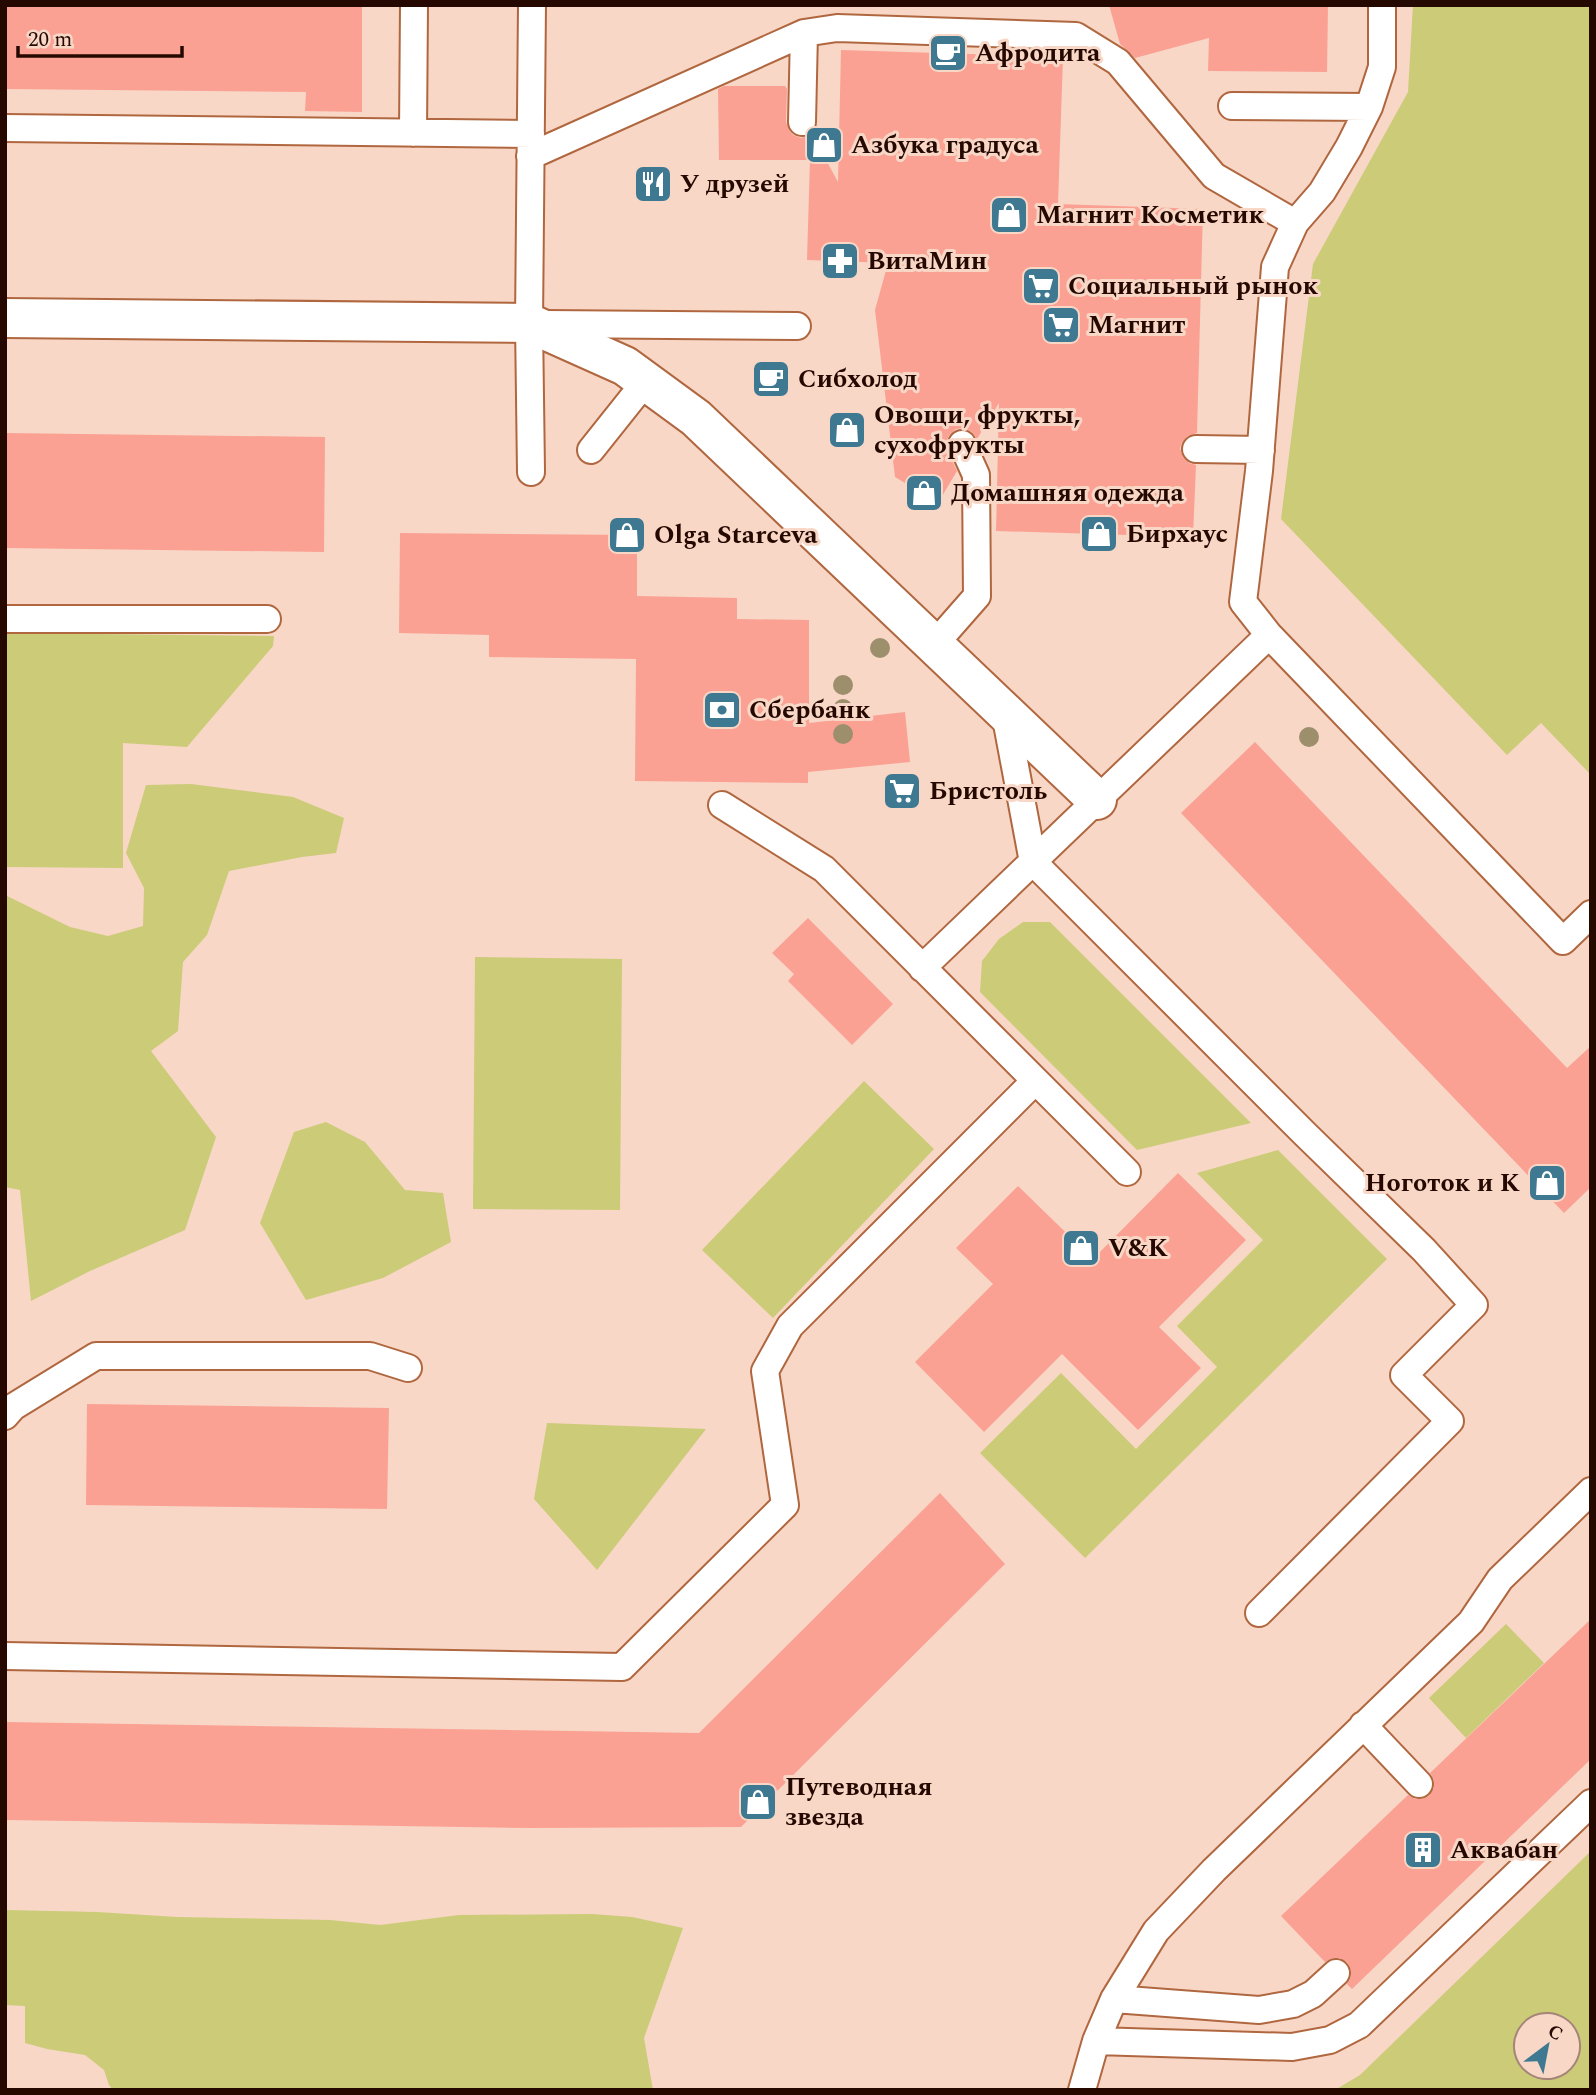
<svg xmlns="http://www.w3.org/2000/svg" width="1596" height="2095" font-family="Spectral,serif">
<rect width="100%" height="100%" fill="#f8d7c6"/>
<path fill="#cbcb78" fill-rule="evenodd" d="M1413 5H1591V775L1541 723 1507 755 1281 519 1313 264 1408 92Z
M5 633 274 636 273 646 187 747 123 743V868L5 867Z
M191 784 293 797 344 818 336 853 302 857 229 871 207 935 183 962 178 1031 151 1051 216 1137 185 1230 90 1271 31 1301 20 1190 5 1187V895L70 927 108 936 143 926 144 888 126 853 146 785Z
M1023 922H1050L1251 1123 1137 1150 980 992 982 961 999 939Z
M475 957 622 959 620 1210 473 1209Z
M864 1081 934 1149 773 1318 702 1250Z
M326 1122 365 1142 405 1190 443 1193 451 1242 383 1278 306 1300 260 1223 294 1132Z
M1278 1150 1387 1259 1085 1558 980 1453 1061 1373 1136 1449 1217 1367 1177 1326 1263 1240 1197 1173Z
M547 1423 706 1429 597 1570 534 1499Z
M1506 1624 1544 1663 1466 1738 1429 1698Z
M1591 1851V2090H1335L1360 2075ZM1526 2025H1568V2067H1526Z
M5 1910 97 1912 177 1917 330 1920 380 1925 459 1915 592 1914 632 1917 683 1928 644 2038 653 2090H113L109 2085 104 2070 85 2055 47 2049 25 2043V2006L5 2005Z"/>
<path fill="#faa194" d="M5 5H362V112L305 111 306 92 5 89Z
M1109 5H1328L1327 72 1208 71 1209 38 1135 58 1120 44Z
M841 50 1063 57 1058 204 1203 209 1197 433 1188 436 1182 442 1180 448 1183 457 1189 463 1196 465 1193 537 996 531 999 403 977 439 972 432 964 428 956 429 949 435 946 443 947 450 957 471 938 503 895 477 875 310 888 263 807 260 810 160H719L718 89 724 86H785L787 89 786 122 789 130 793 135 801 138 812 134 838 182Z
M5 433 325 437 324 552 5 548Z
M400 533 637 535V596L737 598V619L809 620V723L905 712 910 762 808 772V783L635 781 636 659 489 657V635L399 633Z
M1255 742 1567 1068 1591 1046V1187L1564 1213 1181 813Z
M808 918 893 1004 852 1045 788 981 794 974 772 953Z
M1178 1173 1246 1240 1159 1327 1201 1368 1138 1430 1062 1354 984 1432 915 1362 993 1284 956 1248 1018 1186 1093 1259Z
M87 1404 389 1408 387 1509 86 1505Z
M940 1493 1005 1564 741 1827 530 1828 5 1820V1722L699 1733Z
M1591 1619V1759L1352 1989 1347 1984 1351 1977V1970L1347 1962 1340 1958H1333L1325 1962 1281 1916 1408 1795 1415 1799H1422L1429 1796 1434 1788V1780L1430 1773Z"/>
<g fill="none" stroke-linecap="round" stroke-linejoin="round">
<defs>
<path id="lane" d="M1382 5V67L1369 107 1349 147 1322 192 1295 223 1275 267 1259 471 1243 602 1269 635 1563 941 1591 914
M1232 106 1369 107
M802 122 804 33
M5 128 531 134
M413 133 414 5
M530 156 804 33 837 28 1076 36 1118 62 1214 176 1295 223
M545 324 797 326
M1196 449 1261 450
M591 450 646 381
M531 472 529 323 532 5
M5 619H267
M934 645 977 596 976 475 962 444
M1005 713 1033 862 1305 1134 1424 1250 1474 1305 1404 1375 1450 1421 1259 1613
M722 805 824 869 1127 1172
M922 968 1269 635
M5 1416 13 1407 96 1356H370L408 1368
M5 1656 622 1667 785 1505 765 1371 790 1326 1035 1081
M1363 1725 1419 1784
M1114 1999 1259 2010 1293 2004 1313 1994 1336 1973
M1096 2041 1292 2047 1330 2040 1359 2025 1591 1803
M1082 2090 1096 2041 1114 1999 1156 1931 1214 1870 1471 1622 1500 1579 1591 1491"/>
<path id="street" d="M5 318 529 323 625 366 696 418 1097 800"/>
</defs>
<use href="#lane" stroke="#b0673f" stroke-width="30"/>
<use href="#street" stroke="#b0673f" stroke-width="42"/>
<use href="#lane" stroke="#fff" stroke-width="26"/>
<use href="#street" stroke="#fff" stroke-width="38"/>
</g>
<g fill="#9d8e6c">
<circle cx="880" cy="648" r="10"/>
<circle cx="843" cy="685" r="10"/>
<circle cx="843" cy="709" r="10"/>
<circle cx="843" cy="734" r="10"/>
<circle cx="1309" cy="737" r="10"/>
</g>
<defs>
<symbol id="cafe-square" viewBox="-11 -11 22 22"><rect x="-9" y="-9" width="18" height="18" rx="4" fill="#3e7891" stroke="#f8d7c6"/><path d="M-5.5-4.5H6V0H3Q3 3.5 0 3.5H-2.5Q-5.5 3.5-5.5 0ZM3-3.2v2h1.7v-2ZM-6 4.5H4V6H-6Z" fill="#fff"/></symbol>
<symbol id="shop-square" viewBox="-11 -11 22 22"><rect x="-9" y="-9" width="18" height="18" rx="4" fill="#3e7891" stroke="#f8d7c6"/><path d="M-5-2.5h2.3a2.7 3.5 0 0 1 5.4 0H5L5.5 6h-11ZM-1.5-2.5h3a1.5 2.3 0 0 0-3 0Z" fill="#fff"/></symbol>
<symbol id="restaurant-square" viewBox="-11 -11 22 22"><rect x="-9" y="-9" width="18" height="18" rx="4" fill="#3e7891" stroke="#f8d7c6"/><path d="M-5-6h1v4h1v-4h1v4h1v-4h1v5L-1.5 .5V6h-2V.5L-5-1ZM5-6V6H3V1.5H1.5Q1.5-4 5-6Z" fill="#fff"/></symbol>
<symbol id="pharmacy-square" viewBox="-11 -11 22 22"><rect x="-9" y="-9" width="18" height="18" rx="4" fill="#3e7891" stroke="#f8d7c6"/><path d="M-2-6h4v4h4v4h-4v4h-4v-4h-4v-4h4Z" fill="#fff"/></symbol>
<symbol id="supermarket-square" viewBox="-11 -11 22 22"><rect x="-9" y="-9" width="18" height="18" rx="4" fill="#3e7891" stroke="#f8d7c6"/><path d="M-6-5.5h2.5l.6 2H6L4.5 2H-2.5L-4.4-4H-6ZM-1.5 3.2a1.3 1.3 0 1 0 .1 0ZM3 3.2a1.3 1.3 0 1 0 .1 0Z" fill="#fff"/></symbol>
<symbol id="bank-square" viewBox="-11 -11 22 22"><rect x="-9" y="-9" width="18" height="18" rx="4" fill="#3e7891" stroke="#f8d7c6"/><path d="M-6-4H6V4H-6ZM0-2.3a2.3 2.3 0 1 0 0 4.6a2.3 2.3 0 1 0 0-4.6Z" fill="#fff"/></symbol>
<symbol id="building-square" viewBox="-11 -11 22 22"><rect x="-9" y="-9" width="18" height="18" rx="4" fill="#3e7891" stroke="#f8d7c6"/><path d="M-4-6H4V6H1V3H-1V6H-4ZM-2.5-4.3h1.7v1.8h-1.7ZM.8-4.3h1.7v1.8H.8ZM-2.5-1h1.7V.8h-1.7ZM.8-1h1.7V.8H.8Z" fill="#fff"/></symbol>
</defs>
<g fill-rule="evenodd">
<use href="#cafe-square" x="926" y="31" width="44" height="44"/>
<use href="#shop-square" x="802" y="123" width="44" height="44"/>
<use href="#restaurant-square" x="631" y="162" width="44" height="44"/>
<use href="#shop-square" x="987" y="193" width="44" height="44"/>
<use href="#pharmacy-square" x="818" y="239" width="44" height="44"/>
<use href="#supermarket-square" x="1019" y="264" width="44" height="44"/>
<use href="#supermarket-square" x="1039" y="303" width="44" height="44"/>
<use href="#cafe-square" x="749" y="357" width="44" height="44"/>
<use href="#shop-square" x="825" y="408" width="44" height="44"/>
<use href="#shop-square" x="902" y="471" width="44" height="44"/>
<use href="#shop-square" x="1077" y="512" width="44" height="44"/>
<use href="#shop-square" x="605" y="513" width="44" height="44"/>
<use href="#bank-square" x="700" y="688" width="44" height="44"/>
<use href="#supermarket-square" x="880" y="769" width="44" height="44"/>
<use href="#shop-square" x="1525" y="1161" width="44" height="44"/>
<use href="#shop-square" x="1059" y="1226" width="44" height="44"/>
<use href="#shop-square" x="736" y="1780" width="44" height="44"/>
<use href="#building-square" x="1401" y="1828" width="44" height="44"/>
</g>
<g text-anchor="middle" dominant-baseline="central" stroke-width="6" stroke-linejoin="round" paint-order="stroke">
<g font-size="26" font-weight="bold" fill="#250900" stroke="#f8d7c6" text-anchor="start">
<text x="975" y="53">Афродита</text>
<text x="851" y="145">Азбука градуса</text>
<text x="680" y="184">У друзей</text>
<text x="1036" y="215">Магнит Косметик</text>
<text x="867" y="261">ВитаМин</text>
<text x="1068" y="286">Социальный рынок</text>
<text x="1088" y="325">Магнит</text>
<text x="798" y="379">Сибхолод</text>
<text x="874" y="415">Овощи, фрукты,<tspan x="874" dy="30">сухофрукты</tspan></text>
<text x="951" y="493">Домашняя одежда</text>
<text x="1126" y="534">Бирхаус</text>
<text x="654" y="535">Olga Starceva</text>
<text x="749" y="710">Сбербанк</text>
<text x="929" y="791">Бристоль</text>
<text x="1520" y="1183" text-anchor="end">Ноготок и К</text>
<text x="1108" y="1248">V&amp;K</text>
<text x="785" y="1787">Путеводная<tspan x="785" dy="30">звезда</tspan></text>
<text x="1450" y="1850">Аквабан</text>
</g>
</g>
<rect width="1596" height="2095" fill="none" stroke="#250900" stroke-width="14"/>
<g transform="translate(1547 2046) rotate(32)"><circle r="33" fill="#f8d7c6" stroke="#a48577" stroke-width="2"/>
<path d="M0-5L12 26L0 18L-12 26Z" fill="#3e7891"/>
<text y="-10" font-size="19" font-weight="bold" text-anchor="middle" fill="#250900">С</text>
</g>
<path d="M18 46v10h164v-10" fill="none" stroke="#250900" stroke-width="3.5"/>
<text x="28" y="46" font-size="21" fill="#250900" stroke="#f8d7c6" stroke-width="5" paint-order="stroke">20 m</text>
</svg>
